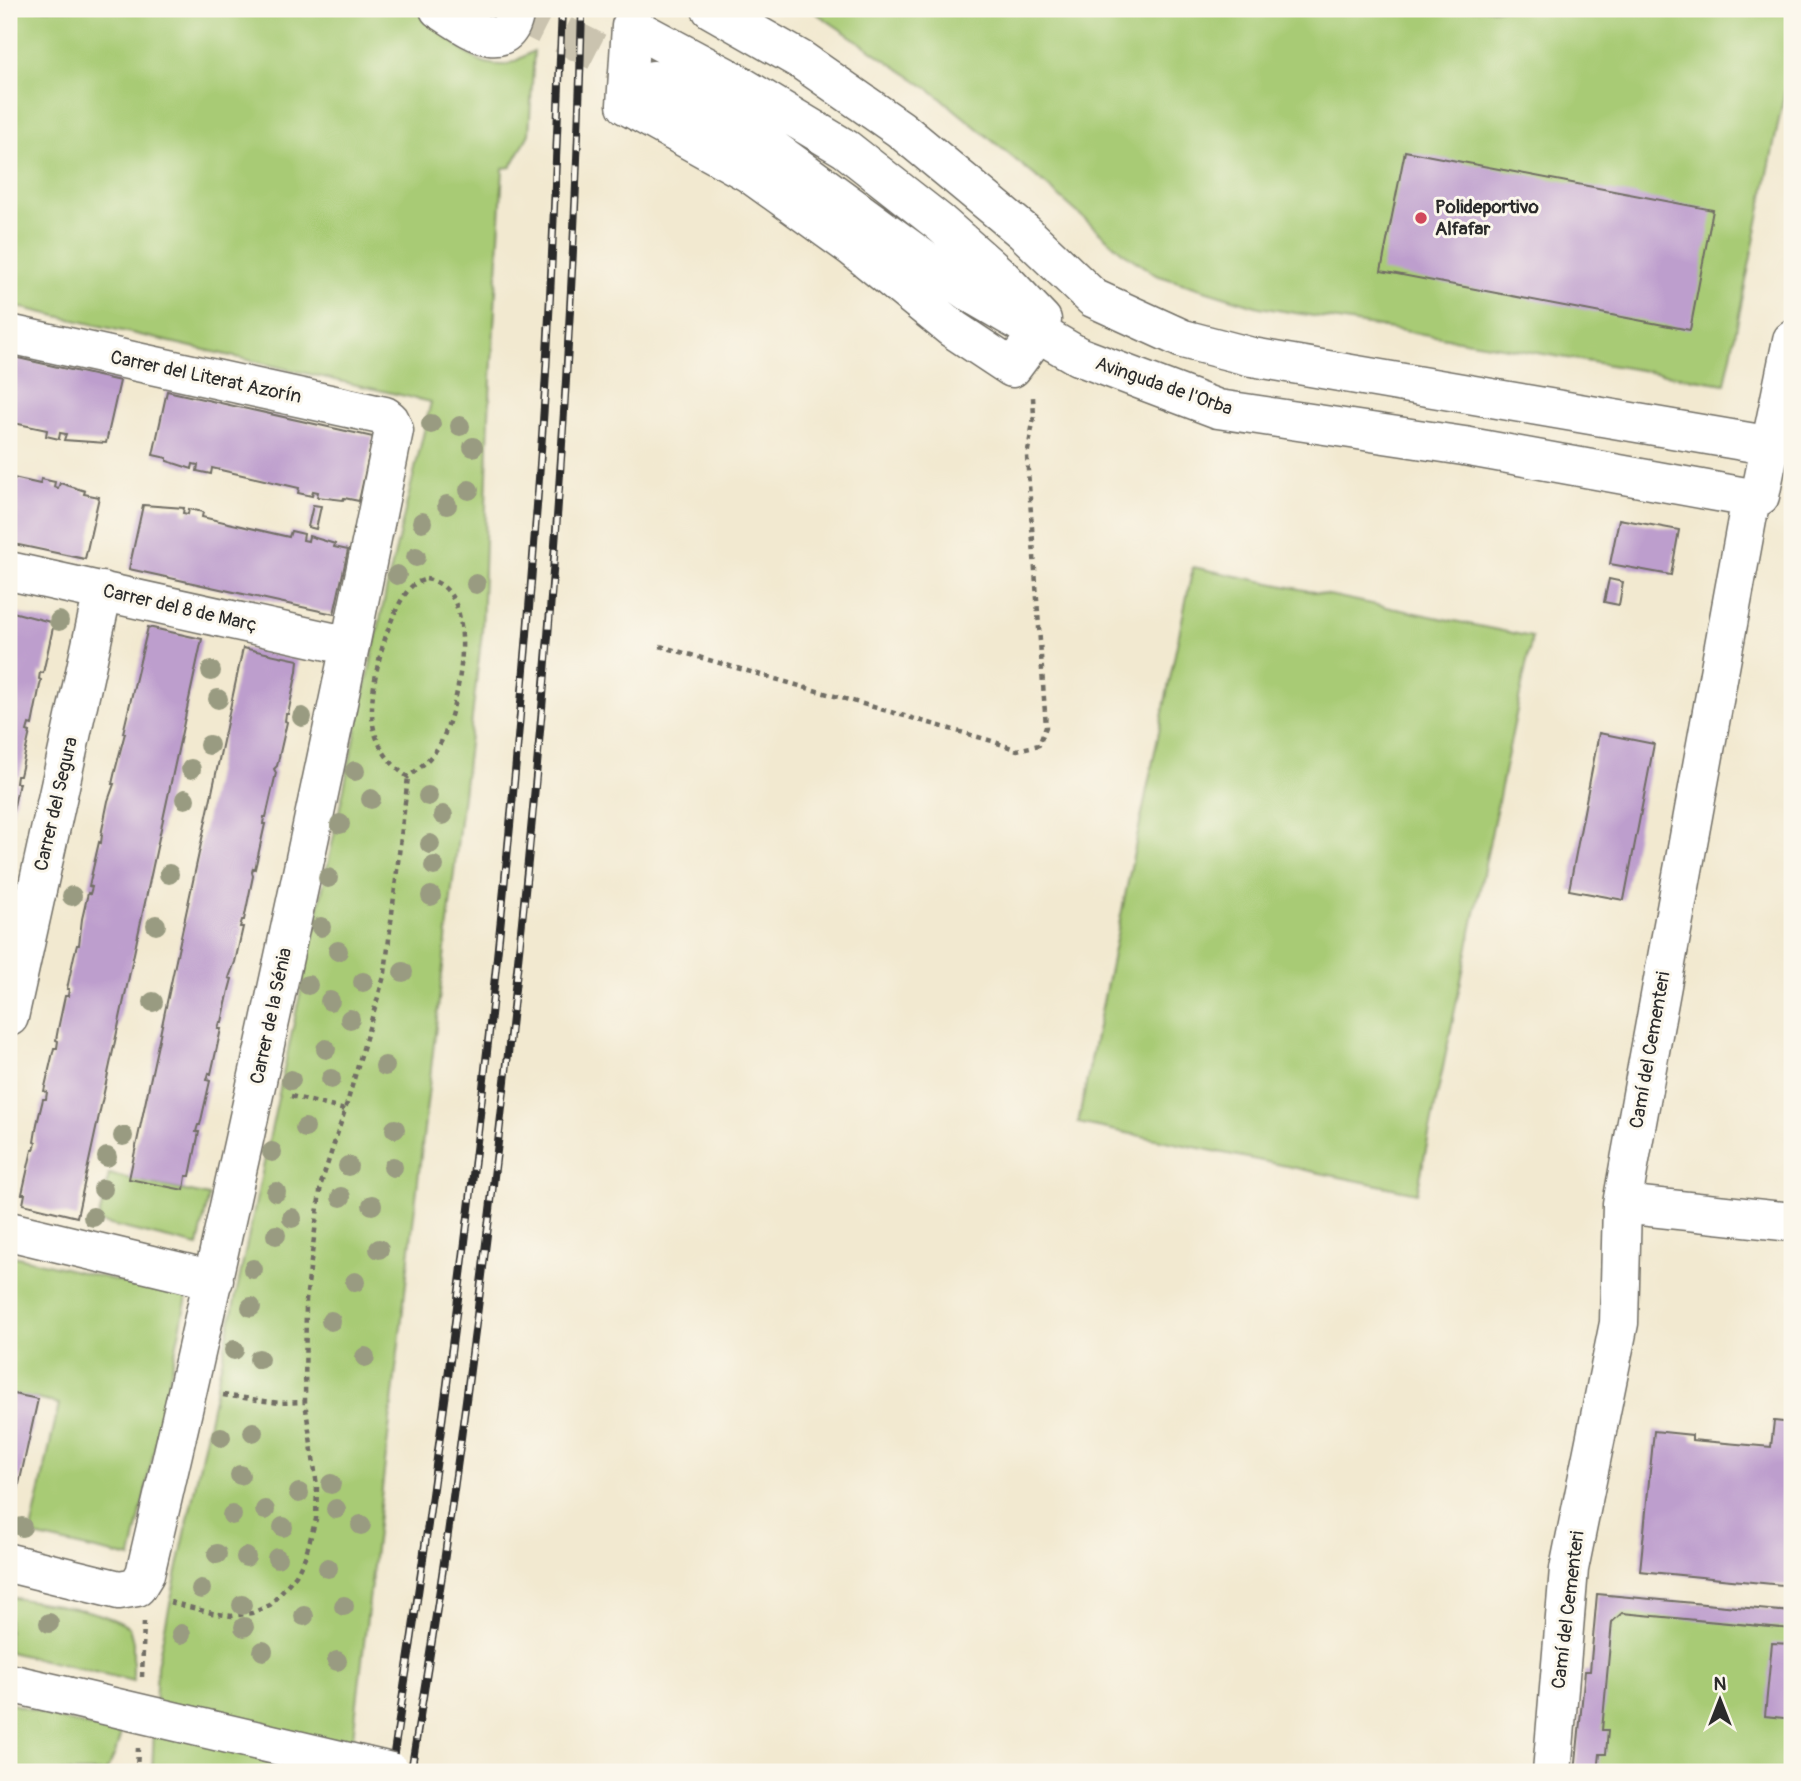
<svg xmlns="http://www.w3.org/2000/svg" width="1801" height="1781" font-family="Pangolin,sans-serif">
<rect width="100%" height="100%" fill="#fbf7ec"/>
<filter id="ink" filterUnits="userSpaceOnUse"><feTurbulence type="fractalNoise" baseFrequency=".0143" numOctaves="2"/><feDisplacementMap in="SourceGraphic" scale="14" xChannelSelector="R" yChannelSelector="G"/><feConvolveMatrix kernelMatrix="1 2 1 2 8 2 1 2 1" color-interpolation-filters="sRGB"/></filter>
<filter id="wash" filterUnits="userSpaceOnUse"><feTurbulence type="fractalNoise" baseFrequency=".00686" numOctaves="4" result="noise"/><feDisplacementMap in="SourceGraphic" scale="28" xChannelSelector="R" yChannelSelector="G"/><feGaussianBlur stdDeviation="1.57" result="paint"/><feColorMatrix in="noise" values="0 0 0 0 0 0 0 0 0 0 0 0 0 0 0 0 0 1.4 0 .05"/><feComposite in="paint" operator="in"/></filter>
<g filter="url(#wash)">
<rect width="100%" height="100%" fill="#f2e9d0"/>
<path fill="#a8cb74" stroke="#6a7b50" stroke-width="2" d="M9 9H414C445 26 463 67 504 65 513 64 525 55 534 51L529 134 511 167 503 168 489 415 482 632 349 1772H152L157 1665 388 582 431 402 9 305Z
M810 9H1792V56L1725 384 1259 307 1156 275 1121 251 1045 184 932 91Z
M1193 567 1532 637 1417 1193 1078 1123Z
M109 1174 209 1196 198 1246 98 1222Z
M9 1255 187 1297 131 1558 30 1535 59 1404 9 1393Z
M1600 1595 1792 1613V1772H1584Z
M9 1597C48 1604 94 1607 129 1627L133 1642V1681L9 1652Z
M9 1703 40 1712 62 1720 121 1733 115 1754 106 1772H9Z"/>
<g id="blocks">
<path fill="#bd9ecd" d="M1405 151 1713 210 1690 330 1381 271Z
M9 356 120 381 106 443 64 440 66 434 60 433 59 439 46 436 47 430 9 422Z
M167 391 373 437 359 501 344 498 343 500 317 497 318 492 313 491 312 496 298 493 299 488 212 468 211 474 197 471 198 465 193 464 192 469 167 461V458L153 455Z
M9 477 40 484 41 479 55 482 54 487 58 488 60 483 85 491 84 494 99 497 85 559 9 543Z
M143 505 184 508 183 513 188 514 189 509 203 512 202 517 289 537 291 531 304 534 303 540 308 541 309 536 335 544 334 547 348 550 334 614 129 569Z
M313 505 321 506 316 529 308 527Z
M1619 519 1679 530 1671 575 1610 564Z
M1609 579 1623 582 1619 605 1604 602Z
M9 611 54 623 43 673 40 672 39 679 41 680 32 725 29 724 27 731 30 732 20 776H17L16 783H19L10 824Z
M148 627 202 639 77 1217 23 1204 25 1194H22L32 1150H34L36 1143 34 1142 37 1124 43 1099H46L47 1092 44 1091 54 1048H57L58 1041 56 1040 58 1029 65 996H68L69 989H67L74 956 77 945H79L82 919 88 893 90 894 92 887 89 886 99 842 101 843 102 835H101L108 801 114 784H112L115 771 125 733H123Z
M243 648 298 660 297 671 288 714H286L285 721 287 722 277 766 274 769 276 773 266 817H264L263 824H265L255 869 253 868 252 872 253 876 244 920H242L240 927H243L235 962 230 975 229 978 232 979 229 990 222 1022H220L218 1029H221L211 1074 209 1073 207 1080 210 1081 200 1125H198L197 1128 196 1132H199L190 1176H186L184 1190 129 1179Z
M1599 733 1654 744 1624 900 1569 890Z
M9 1393 38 1399 10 1525H9Z
M1774 1421 1792 1423V1586L1640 1571 1654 1431 1692 1435V1440L1771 1447Z
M1597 1594 1792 1612V1629L1622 1613 1612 1622 1602 1730H1608L1606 1754H1600L1598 1772H1575L1585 1671H1590Z
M1772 1643 1792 1644V1719L1765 1716Z"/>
</g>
</g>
<g filter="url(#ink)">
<use href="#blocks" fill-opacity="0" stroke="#716e65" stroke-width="2"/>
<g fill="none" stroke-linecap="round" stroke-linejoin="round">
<path stroke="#cac3af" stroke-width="38" stroke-dasharray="38 19" stroke-linecap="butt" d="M512 9 653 80"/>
<defs>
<path id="minor" d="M439 9C464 24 509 62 515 9
M711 9 801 60 900 129 1024 232 1093 298 1183 339 1252 357 1772 446
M653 80 747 130 967 291 1078 356 1218 409 1464 446 1751 498
M1038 333 1012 368 953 329 852 247 749 173 626 105 631 26 728 78 846 149 940 223 1000 276 1042 320
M9 334 385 416 390 420 394 430C317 813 234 1194 145 1574L137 1587 119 1590 9 1563
M9 571 350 646
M9 1017 103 591
M1622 1204 1792 1222
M9 1231 214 1280
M9 1683 66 1696
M1552 1772 1569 1569 1619 1323 1622 1204 1751 498 1760 496 1792 340"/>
</defs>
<use href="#minor" stroke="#716e65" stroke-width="41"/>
<path stroke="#716e65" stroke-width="4.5" stroke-dasharray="5 5" stroke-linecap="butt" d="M426 579C484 588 459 707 441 742 433 757 421 767 408 777 390 765 376 745 373 724 367 691 388 609 412 586 416 582 421 581 426 579Z
M660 646 992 741 1017 750 1039 745 1046 727 1027 456 1034 417 1033 397
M291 1096 345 1110
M223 1395 279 1403 305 1402
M170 1602 212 1613 232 1616 252 1613 270 1605 296 1575 305 1557 316 1519 317 1486 305 1402 306 1300 321 1184 345 1110 385 973 408 777
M142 1677 144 1622
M137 1772 138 1748"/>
<use href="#minor" stroke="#fff" stroke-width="38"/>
<defs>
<path id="rail" d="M391 1772C461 1329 511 883 542 436 552 294 556 151 562 9
M411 1772C424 1690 438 1608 449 1526 519 1023 569 516 582 9"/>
</defs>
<use href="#rail" stroke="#2b2b2b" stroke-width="8"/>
<use href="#rail" stroke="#fbf7ec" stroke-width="5" stroke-dasharray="16" stroke-linecap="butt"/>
<defs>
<path id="minor-bridge" d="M66 1696 391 1772"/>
</defs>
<use href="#minor-bridge" stroke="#716e65" stroke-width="41" stroke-linecap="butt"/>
<use href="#minor-bridge" stroke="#fff" stroke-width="38"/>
</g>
<g fill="#999b81">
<circle cx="431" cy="424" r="10"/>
<circle cx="460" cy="426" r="10"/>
<circle cx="473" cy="447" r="10"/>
<circle cx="469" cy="490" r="10"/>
<circle cx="447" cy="505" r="10"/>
<circle cx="422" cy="522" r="10"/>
<circle cx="416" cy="557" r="10"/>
<circle cx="397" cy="575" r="10"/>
<circle cx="476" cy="584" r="10"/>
<circle cx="59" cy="621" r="10"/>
<circle cx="211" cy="671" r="10"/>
<circle cx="218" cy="699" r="10"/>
<circle cx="302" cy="717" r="10"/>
<circle cx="209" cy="745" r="10"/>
<circle cx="191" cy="769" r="10"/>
<circle cx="355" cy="771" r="10"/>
<circle cx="428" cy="796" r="10"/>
<circle cx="185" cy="799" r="10"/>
<circle cx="371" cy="799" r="10"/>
<circle cx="443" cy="815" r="10"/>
<circle cx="340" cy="824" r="10"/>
<circle cx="430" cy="844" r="10"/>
<circle cx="434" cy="866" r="10"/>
<circle cx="169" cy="874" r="10"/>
<circle cx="328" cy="878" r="10"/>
<circle cx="72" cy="896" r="10"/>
<circle cx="431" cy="896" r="10"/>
<circle cx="156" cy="925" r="10"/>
<circle cx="321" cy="927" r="10"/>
<circle cx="338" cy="951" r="10"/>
<circle cx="403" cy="972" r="10"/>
<circle cx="363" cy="982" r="10"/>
<circle cx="308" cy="985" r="10"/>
<circle cx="330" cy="1001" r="10"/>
<circle cx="153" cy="1002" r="10"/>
<circle cx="350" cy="1019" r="10"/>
<circle cx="326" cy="1049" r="10"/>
<circle cx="385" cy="1066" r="10"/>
<circle cx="331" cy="1079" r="10"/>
<circle cx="291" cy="1080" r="10"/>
<circle cx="305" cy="1128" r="10"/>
<circle cx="395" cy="1129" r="10"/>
<circle cx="123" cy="1136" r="10"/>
<circle cx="272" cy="1152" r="10"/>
<circle cx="107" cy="1157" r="10"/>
<circle cx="348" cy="1166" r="10"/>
<circle cx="393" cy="1167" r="10"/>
<circle cx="103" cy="1189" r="10"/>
<circle cx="276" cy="1192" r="10"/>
<circle cx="341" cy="1197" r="10"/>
<circle cx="372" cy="1205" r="10"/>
<circle cx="93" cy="1217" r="10"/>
<circle cx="292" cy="1218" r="10"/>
<circle cx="276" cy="1235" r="10"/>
<circle cx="379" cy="1249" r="10"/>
<circle cx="253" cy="1269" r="10"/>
<circle cx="355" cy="1282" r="10"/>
<circle cx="251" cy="1307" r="10"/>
<circle cx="331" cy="1321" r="10"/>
<circle cx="234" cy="1350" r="10"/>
<circle cx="365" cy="1357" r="10"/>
<circle cx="259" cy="1359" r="10"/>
<circle cx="253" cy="1432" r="10"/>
<circle cx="221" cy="1437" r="10"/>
<circle cx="240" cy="1475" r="10"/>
<circle cx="331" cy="1484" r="10"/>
<circle cx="299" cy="1493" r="10"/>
<circle cx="336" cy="1509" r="10"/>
<circle cx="265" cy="1510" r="10"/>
<circle cx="232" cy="1515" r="10"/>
<circle cx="361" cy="1525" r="10"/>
<circle cx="22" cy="1527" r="10"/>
<circle cx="283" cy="1527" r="10"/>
<circle cx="217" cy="1554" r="10"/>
<circle cx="246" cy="1557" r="10"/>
<circle cx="277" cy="1558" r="10"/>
<circle cx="328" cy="1568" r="10"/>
<circle cx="201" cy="1589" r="10"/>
<circle cx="242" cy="1605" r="10"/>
<circle cx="344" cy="1606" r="10"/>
<circle cx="304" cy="1616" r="10"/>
<circle cx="49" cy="1623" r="10"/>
<circle cx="244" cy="1627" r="10"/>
<circle cx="181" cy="1634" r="10"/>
<circle cx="263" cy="1651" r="10"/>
<circle cx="337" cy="1661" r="10"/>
</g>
</g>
<circle fill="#d1495b" stroke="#fbf7ec" stroke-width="2.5" cx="1421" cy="218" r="7"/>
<g text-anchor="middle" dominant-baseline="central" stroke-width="6" stroke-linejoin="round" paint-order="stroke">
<g font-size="19" font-weight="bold" fill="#2b2b2b" stroke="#fbf7ec" text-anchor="start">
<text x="1435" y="207">Polideportivo<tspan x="1435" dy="22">Alfafar</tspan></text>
</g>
<g font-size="19" fill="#2b2b2b" stroke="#fbf7ec">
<text transform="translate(206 377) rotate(12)">Carrer del Literat Azorín</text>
<text transform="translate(1164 386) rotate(19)">Avinguda de l'Orba</text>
<text transform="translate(180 608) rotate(13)">Carrer del 8 de Març</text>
<text transform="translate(56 804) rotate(-77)">Carrer del Segura</text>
<text transform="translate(271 1016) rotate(-78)">Carrer de la Sénia</text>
<text transform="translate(1650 1050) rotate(-80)">Camí del Cementeri</text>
<text transform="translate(1568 1610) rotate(-83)">Camí del Cementeri</text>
</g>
</g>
<rect width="1801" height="1781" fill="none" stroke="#fbf7ec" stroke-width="35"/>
<g transform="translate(1720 1700)" stroke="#fbf7ec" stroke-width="5" paint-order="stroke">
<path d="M0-5L12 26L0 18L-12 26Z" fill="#2b2b2b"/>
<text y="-10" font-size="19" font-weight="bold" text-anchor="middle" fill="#2b2b2b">N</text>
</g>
</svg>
